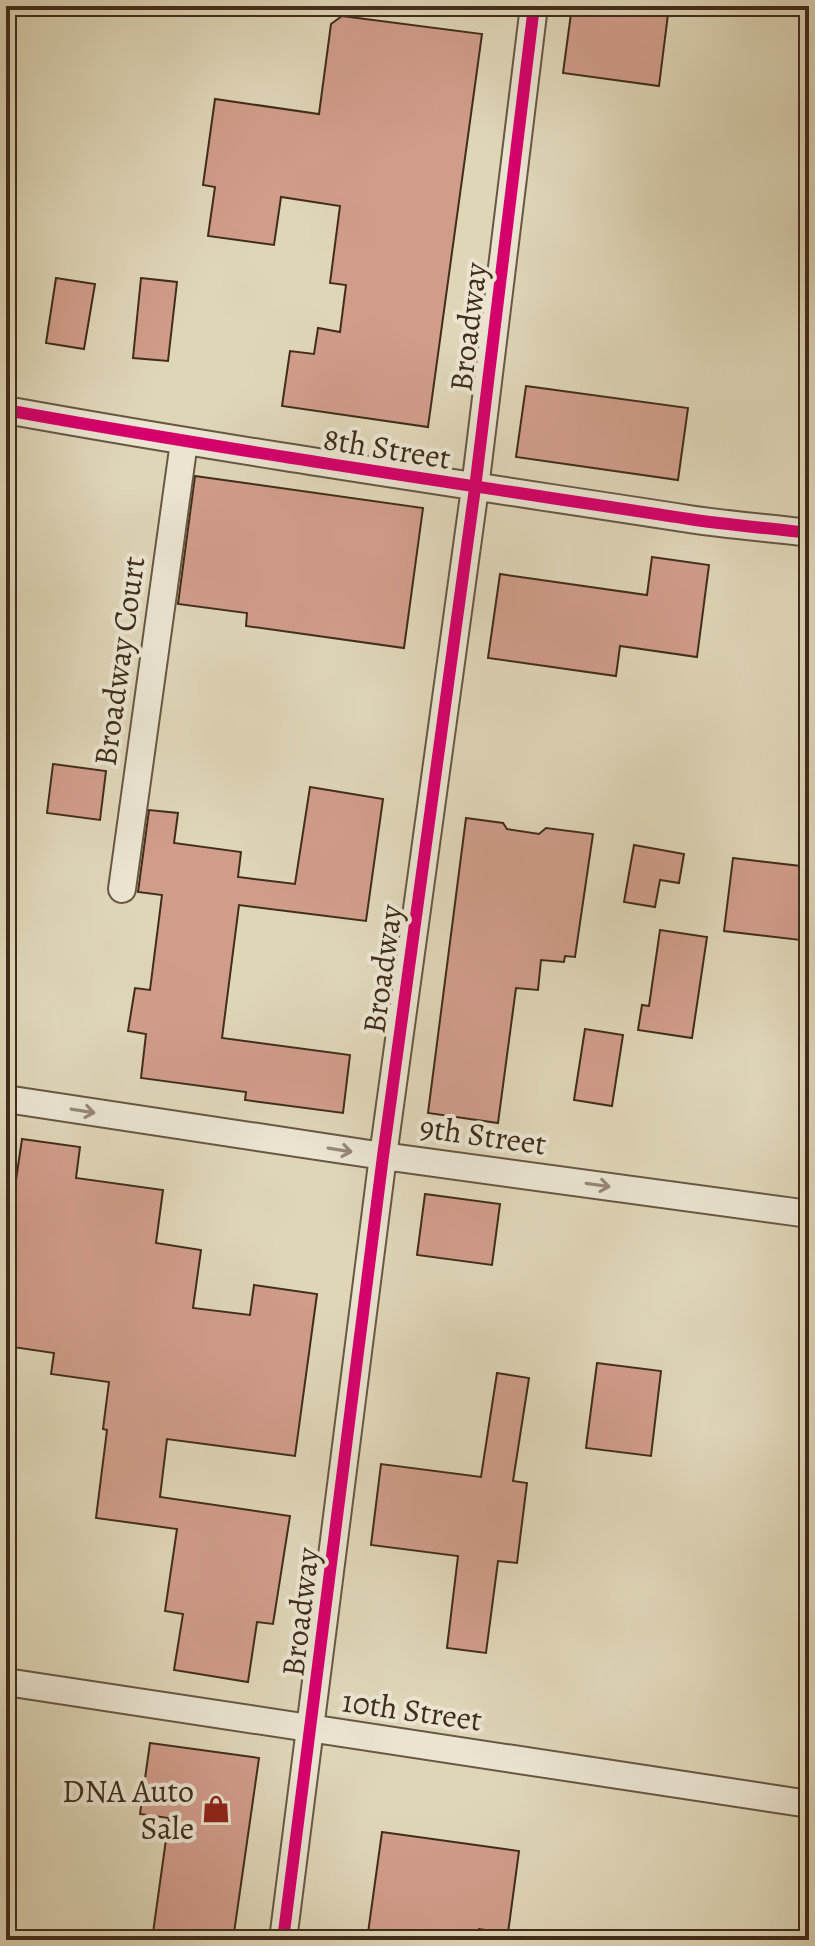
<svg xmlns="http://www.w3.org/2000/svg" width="815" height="1946" font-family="Alegreya,serif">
<rect width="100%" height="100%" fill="#dfd6b8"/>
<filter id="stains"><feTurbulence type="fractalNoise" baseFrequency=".0025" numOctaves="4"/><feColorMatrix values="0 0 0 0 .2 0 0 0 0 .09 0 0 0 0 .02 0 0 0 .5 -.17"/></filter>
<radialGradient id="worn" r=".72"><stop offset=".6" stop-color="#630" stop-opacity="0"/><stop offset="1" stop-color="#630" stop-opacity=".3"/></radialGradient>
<path fill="#d09d8b" stroke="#412d1a" stroke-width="2" d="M572 6H669L659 86 563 73Z
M342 16 482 34 428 427 282 406 290 351 314 354 318 328 340 332 346 285 330 283 340 206 281 197 274 245 208 236 215 187 203 185 215 99 319 114 331 24Z
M56 278 95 284 84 349 46 343Z
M141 278 177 282 168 361 133 358Z
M526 386 688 408 678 480 516 457Z
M195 476 423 508 404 648 246 626 247 613 178 604Z
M652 557 709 565 697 657 620 646 616 676 488 658 500 574 647 595Z
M53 764 106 771 100 820 47 813Z
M310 787 383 799 366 921 239 905 222 1038 350 1055 343 1113 245 1100 246 1092 141 1078 146 1034 128 1031 135 988 150 990 162 895 138 892 149 810 178 813 174 843 241 852 238 877 295 884Z
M466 818 503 823 507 829 539 834 546 828 593 834 575 957 565 956 564 962 541 960 538 990 516 988 498 1123 428 1113Z
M634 845 684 854 679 883 660 880 655 907 624 902Z
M733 858 809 867V941L724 931Z
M660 930 707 937 692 1038 638 1030 642 1005 649 1006Z
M585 1029 623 1035 612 1106 574 1100Z
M22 1139 80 1147 76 1178 163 1190 156 1243 201 1250 193 1308 250 1315 254 1285 317 1294 295 1456 167 1439 160 1497 290 1516 273 1624 257 1622 248 1682 174 1670 183 1614 165 1611 177 1529 96 1518 107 1430 103 1429 109 1382 51 1374 54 1353 6 1346V1248Z
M425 1194 500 1204 492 1265 417 1255Z
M597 1363 661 1371 651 1456 586 1448Z
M497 1373 529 1378 513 1481 527 1483 517 1563 498 1561 486 1653 447 1648 458 1556 371 1545 381 1464 481 1477Z
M150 1743 259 1758 233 1940H152L169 1818 140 1814Z
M382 1832 519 1851 508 1933 479 1929 477 1940H367Z"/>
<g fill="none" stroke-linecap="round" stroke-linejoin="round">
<defs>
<path id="minor" d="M6 410C233 451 461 484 689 519 728 525 769 528 809 533
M122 889 184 442
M6 1099 383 1156 809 1214
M6 1682 809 1804
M283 1940 383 1156 475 488 534 6"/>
</defs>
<use href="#minor" stroke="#685742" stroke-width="30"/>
<use href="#minor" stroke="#eae4d1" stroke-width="26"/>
<defs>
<path id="cycleway" d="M6 410C233 451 461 484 689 519 728 525 769 528 809 533
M283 1940 383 1156 475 488 534 6"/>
</defs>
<use href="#cycleway" stroke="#eae4d1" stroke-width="17"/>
<use href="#cycleway" stroke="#d6006c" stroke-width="12"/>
</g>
<defs><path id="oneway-shaft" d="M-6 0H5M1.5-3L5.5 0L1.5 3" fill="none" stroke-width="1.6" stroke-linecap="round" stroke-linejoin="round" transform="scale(2)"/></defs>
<g stroke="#968876">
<use href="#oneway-shaft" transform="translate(83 1111) rotate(9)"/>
<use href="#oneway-shaft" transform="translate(340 1150) rotate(9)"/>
<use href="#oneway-shaft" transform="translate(598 1185) rotate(8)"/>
</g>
<defs>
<symbol id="shop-bare" viewBox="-9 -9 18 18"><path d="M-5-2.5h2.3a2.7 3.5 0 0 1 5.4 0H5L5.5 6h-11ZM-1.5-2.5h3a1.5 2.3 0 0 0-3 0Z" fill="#8f2418" stroke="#eae4d1" stroke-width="2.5" paint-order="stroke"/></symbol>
</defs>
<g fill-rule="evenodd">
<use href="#shop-bare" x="196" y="1789" width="40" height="40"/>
</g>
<g text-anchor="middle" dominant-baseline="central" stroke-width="8" stroke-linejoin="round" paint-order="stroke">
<g font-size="32" fill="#412d1a" stroke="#eae4d1">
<text transform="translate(468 327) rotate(-83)">Broadway</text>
<text transform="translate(387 448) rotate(9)">8th Street</text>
<text transform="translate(119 661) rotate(-82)">Broadway Court</text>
<text transform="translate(382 969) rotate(-82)">Broadway</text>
<text transform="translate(483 1135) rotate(8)">9th Street</text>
<text transform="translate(300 1612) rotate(-83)">Broadway</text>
<text transform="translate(412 1710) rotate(8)">10th Street</text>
</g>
<g font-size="32" fill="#412d1a" stroke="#eae4d1" text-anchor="end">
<text x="194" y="1791">DNA Auto<tspan x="194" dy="37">Sale</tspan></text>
</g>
</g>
<rect width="815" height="1946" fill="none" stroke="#dfd6b8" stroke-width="32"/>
<rect x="8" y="8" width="799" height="1930" fill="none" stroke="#412d1a" stroke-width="4"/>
<rect x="16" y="16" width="783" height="1914" fill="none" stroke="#412d1a" stroke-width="2"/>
<rect width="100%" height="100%" filter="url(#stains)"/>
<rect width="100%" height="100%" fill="url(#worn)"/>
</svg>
